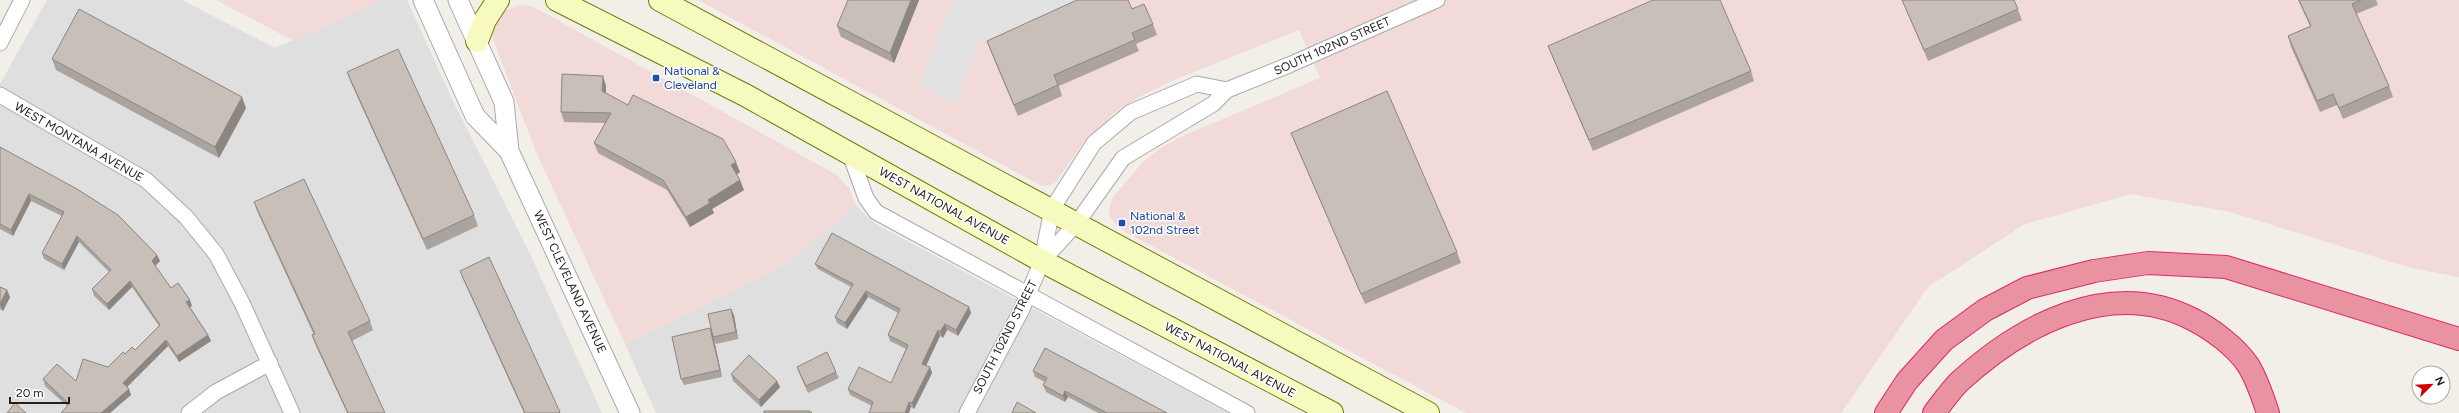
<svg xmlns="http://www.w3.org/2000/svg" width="2459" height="413" font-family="Figtree,sans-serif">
<rect width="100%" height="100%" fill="#f2efe9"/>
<path fill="#e0dfdf" d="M47 0H182L275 48 383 0H407L452 99 531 256 602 413H0V84Z
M856 205 870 220 883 228 1228 413H656L625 344 786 264Z"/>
<path fill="#f2dad9" d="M216 0H383L294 41Z
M698 0H2459V277L2411 268 2230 212 2131 194 2025 224 1928 287 1841 413H1466L1127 233 1116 225 1110 217 1109 209 1113 197 1143 162 1159 149 1180 137 1320 78 1299 30 1174 80 1141 96 1117 111 1084 142 1055 183 1048 186 1040 185Z
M518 5 532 6 837 175 849 188 856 205 786 264 625 344 536 152 494 42 491 33 499 14Z"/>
<path fill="#e2e2e2" d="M952 0H1085L991 40 979 41 955 105 920 84Z"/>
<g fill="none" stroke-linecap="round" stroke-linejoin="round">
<defs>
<path id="minor" d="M0 43 22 0
M0 95 146 180 186 217 216 254 242 303 292 413
M850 154 866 198 876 212 1247 413
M1042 261 1077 223 1123 158 1213 104 1227 90 1289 65 1437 0
M189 413 216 392 270 363
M967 413 1021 311 1042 261 1052 209 1094 143 1131 112 1197 84 1227 90"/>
<path id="tertiary" d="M423 0 475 116 509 151 630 413
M458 0 504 102 509 151"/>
<path id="secondary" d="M557 0 745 95 1042 261 1332 413
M660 0 1428 413
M477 41 485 20 498 0"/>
<path id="motorway" d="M1886 413 1907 381 1944 340 1985 310 2027 288 2094 271 2148 263 2226 267 2459 339
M1934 413C1942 403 1950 391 1959 382 2021 325 2110 277 2192 319 2212 329 2236 347 2248 365 2257 379 2263 398 2268 413"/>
</defs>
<use href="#minor" stroke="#a9a9a9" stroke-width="17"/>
<use href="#tertiary" stroke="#a9a9a9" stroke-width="21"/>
<use href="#secondary" stroke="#707d05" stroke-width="24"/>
<use href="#motorway" stroke="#dc2a67" stroke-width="24"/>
<use href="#minor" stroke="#fff" stroke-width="15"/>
<use href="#tertiary" stroke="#fff" stroke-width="19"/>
<use href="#secondary" stroke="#f7fabf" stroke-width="22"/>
<use href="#motorway" stroke="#e892a2" stroke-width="22"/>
</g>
<path fill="#aba49e" d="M919 0 894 63 841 37 837 26Z
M1902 0H2014L2022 20 1928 61Z
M2298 0H2376L2378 5 2356 14 2389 86 2393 97 2343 119 2337 105 2320 112 2291 47 2288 36 2310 26Z
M1132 9 1153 24 1157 35 1136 44 1139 51 1059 86 1062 96 1018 116 991 52 987 41Z
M1548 46 1751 71 1754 81 1593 151 1552 56Z
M52 59 246 108 219 158 56 70Z
M347 72 474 215 478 226 427 250 351 83Z
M606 86V93L740 172 736 174 744 190 712 209 714 213 690 227 667 190 598 153 594 143 605 123 564 122 561 112Z
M1291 133 1457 252 1461 263 1365 304 1295 143Z
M0 147 157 255 160 261 155 266 171 288 192 306 190 307 208 335 211 341 179 362 168 346 127 387 131 395 67 406 45 386 43 379 76 381 108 367 125 354 135 350 159 326 132 287 109 310 94 296 92 289 109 272 79 242 64 270 44 259 42 253 62 216 31 201 13 236 0 229Z
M254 202 370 321 373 330 352 341 385 413H347L315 344 312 335H314L257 211Z
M489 257 560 413H524L462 277 460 271Z
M815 264 969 307 971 313 958 336 947 330 943 338 940 336 926 366 930 367 932 373 914 409 911 407 872 406 850 395 848 389 891 383 906 349 890 341 888 335 898 313 868 297 847 329 837 323 835 317 851 287 818 269Z
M0 287 7 290 10 297 3 311 0 309Z
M734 315 738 339 716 344 713 337Z
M713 335 722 377 684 385 681 379Z
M797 367 836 372 839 378 808 393 799 373Z
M1033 371 1167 413H1098L1068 397 1065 402 1046 392 1043 385 1045 382 1035 377Z
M731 374 780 387 761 407 733 381Z"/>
<path fill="#8b8681" d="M911 0H919L894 63 890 53Z
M603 76 606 86V101L602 91Z
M242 97 246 108 219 158 215 147Z
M736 162 740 172 735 176 731 165Z
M740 180 744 190 712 209 714 213 690 227 686 217 708 200Z
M29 194 31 201 13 236 11 230Z
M77 236 79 242 64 270 62 264Z
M157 255 160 261 154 267 152 261Z
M130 281 132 287 109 310 107 304Z
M7 290 10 297 3 311 0 304Z
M866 291 868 297 847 329 845 323Z
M190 300 192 306 188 308 186 302Z
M969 307 971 313 958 336 956 330Z
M731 309 734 315 738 339 736 332Z
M945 324 947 330 943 338 940 332Z
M710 328 713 335 722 377 720 370Z
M938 330 940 336 924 370 922 364Z
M208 335 211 341 179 362 177 356Z
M166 340 168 346 125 389 123 383Z
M930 367 932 373 914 409 912 403Z
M777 381 780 387 761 407 759 400Z
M129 389 131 395 110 413H101Z
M1065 391 1068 397 1065 402 1063 396Z
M909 402 911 407 909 413H905Z"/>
<path fill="#c7bfb8" stroke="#8b8681" d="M848 0H911L890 53 837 26Z
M1077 0H1128L1132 9 1144 4 1153 24 1132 33 1135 40 1054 75 1058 85 1014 105 987 41Z
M1653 0H1720L1751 71 1589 140 1548 46Z
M1902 0H2014L2018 9 1924 50Z
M2299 0H2361L2352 4 2389 86 2339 108 2333 94 2317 101 2288 36 2311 26Z
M79 9 242 97 215 147 52 59Z
M398 49 474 215 423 239 347 72Z
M562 74 603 76 602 91 628 105 633 95 723 139 736 162 731 165 740 180 708 200 710 203 686 217 663 180 594 143 611 113 561 112Z
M1387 91 1457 252 1361 294 1291 133Z
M0 147 77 189 118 215 157 255 152 261 171 288 178 283 190 300 186 302 208 335 177 356 166 340 123 383 129 389 101 413H61L69 404 43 379 57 364 76 381 83 359 108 367 123 352 125 354 132 347 135 350 160 325 130 281 107 304 92 289 111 270 77 236 62 264 42 253 64 212 29 194 11 230 0 224Z
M304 179 370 321 348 332 385 413H348L312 335 315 334 254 202Z
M832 233 969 307 956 330 945 324 940 332 938 330 922 364 930 367 912 403 909 402 905 413H869L873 402 848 389 859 367 891 383 908 345 888 335 900 309 866 291 845 323 835 317 853 284 815 264Z
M489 257 560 412 557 413H525L460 271Z
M0 287 7 290 0 304Z
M731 309 736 332 713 337 708 314Z
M710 328 720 370 681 379 672 337Z
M1045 348 1167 413H1107L1065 391 1063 396 1043 385 1047 378 1033 371Z
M827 352 836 372 806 386 797 367Z
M749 355 777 381 759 400 731 374Z
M1017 402 1036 413H1012Z
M15 403 26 413H7Z
M764 411H810L812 413H764Z"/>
<g fill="#1a4fb4" stroke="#fff" stroke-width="1.5">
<rect x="652" y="74" width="8" height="8" rx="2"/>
<rect x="1118" y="219" width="8" height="8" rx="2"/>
</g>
<g text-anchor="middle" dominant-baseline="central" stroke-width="3" stroke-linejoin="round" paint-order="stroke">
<g font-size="12" fill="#222" stroke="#fff">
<text transform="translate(1332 46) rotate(-24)">SOUTH 102ND STREET</text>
<text transform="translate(79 142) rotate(30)">WEST MONTANA AVENUE</text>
<text transform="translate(944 206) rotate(29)">WEST NATIONAL AVENUE</text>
<text transform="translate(570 282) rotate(65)">WEST CLEVELAND AVENUE</text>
<text transform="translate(1005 337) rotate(-63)">SOUTH 102ND STREET</text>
<text transform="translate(1230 360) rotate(28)">WEST NATIONAL AVENUE</text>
</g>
<g font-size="12" fill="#164399" stroke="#fff" text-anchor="start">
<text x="664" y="71">National &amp;<tspan x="664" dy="14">Cleveland</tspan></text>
<text x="1130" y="216">National &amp;<tspan x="1130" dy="14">102nd Street</tspan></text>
</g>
</g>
<g transform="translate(2431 385) rotate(66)"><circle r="19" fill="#ffffff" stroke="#a7a7a7"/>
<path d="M0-3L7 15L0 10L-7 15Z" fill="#d40000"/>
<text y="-6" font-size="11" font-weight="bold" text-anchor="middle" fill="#222222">N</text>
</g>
<path d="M10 397v6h59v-6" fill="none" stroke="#222222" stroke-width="2"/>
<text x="16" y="397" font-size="12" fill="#222222" stroke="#ffffff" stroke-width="3" paint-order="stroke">20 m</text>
</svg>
